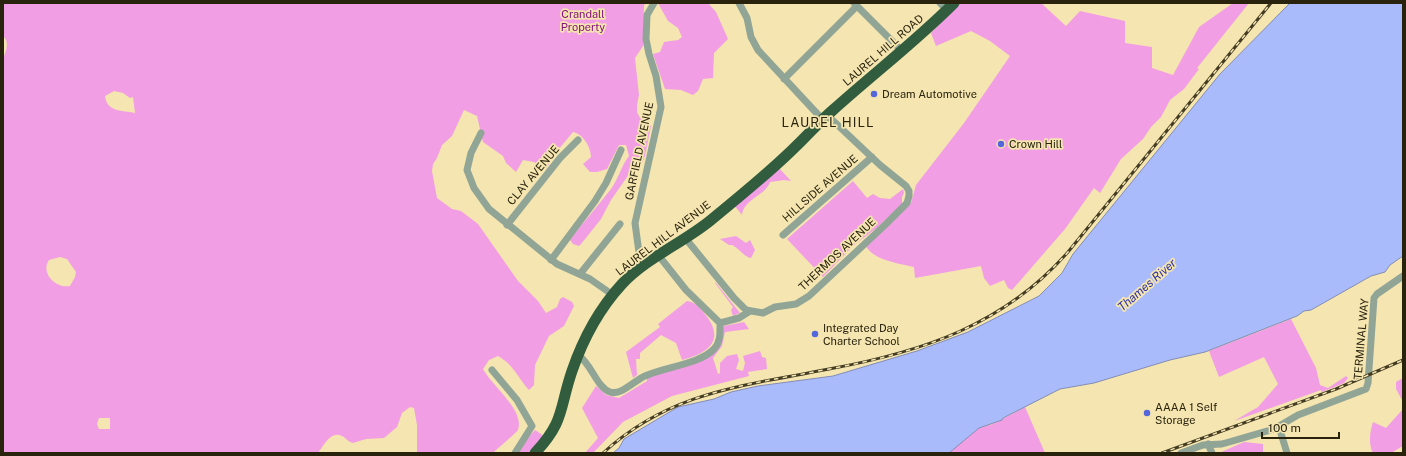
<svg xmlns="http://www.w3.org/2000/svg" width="1406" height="456" font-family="'Public Sans',sans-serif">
<rect width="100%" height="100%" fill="#f5e5b0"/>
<path fill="#f19ee4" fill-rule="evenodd" d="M3 3H647L644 5 643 46 635 58 639 95 637 105V112L640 118 646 121 651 126 645 156 642 163 632 164 627 177 611 200 601 219 581 244 579 246 573 244 570 240C583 222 598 206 611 189 619 178 621 166 629 156L626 145H619L607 169 597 172H590L583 164 591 157C591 147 583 134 573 132L553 156 547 168 544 170 534 162 523 160 516 172 506 163 503 156 483 142 477 116 464 110 452 136 442 145 437 158 433 164 432 171 437 198 452 209 461 211 478 224 518 281 538 301 546 313 557 307 560 299 563 297 572 302 574 306 564 326 549 336 535 365 534 385 529 390C518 378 514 365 498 356L489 360 483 369C491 385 525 410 518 430 516 433 497 449 493 453H417V425L414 408 410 407 402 413 397 427 384 438 366 439 353 443C348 442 346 438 342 436 331 430 323 446 318 453H3V59C6 51 10 42 3 36ZM114 91 123 93 130 98 133 97 135 113C123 110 107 113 105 96ZM60 257 67 259 76 272 75 277 70 286C56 289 40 273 49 260ZM99 418H110V429H99L97 424Z
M658 3H708L716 12 728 39 714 53 713 78 703 79 698 91 693 95 681 90 665 89 653 54 660 52 664 42 678 40 682 37 678 28 668 21Z
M960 3H1041L1066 26 1080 11 1125 21V43L1152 47V68L1173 75 1199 27 1233 3H1249L1197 68 1199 69 1184 89 1170 100 1161 117 1151 127 1143 139 1121 159 1100 193 1094 188 1065 229 1012 290 1008 288 1004 280 990 286 984 278 981 266 915 278 914 267C898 263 874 261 865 245L911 203 916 185 964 123 1010 56 990 41 971 31 936 46 931 33Z
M778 167 791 181 784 180 770 182C765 196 744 199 742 215L734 205Z
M853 181 867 198 873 194 880 198 890 199 903 189 904 193 902 197V204L878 227 853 246 823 277 787 239Z
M736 236 746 243 750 240 755 250 751 258C744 257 740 249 732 245H729L720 239Z
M715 283H716L740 313 733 316 731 310 733 307Z
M687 301C695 302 699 307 704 313 726 339 710 353 682 360L676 343 661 335 640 353V359H636L637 375 633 378 626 352 660 327 658 324Z
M1291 319 1316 368 1320 385 1328 388 1346 376 1348 378 1344 383 1322 392 1321 390 1234 421 1258 407 1278 384 1264 357 1219 377 1209 351Z
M744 322 749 329 725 332 722 346 713 358 718 374 720 373V363L727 356 737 354 739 360 736 369 743 371 745 363 743 356 760 351 762 357 766 358 767 369 748 372 749 376 672 396 623 422 593 453H585L598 438 582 408 596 386 606 395 619 398 647 381V378L709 355 724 326Z
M1403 378V402L1396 389V382Z
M1025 407 1045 453H949L979 428 993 424Z
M1403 409V446L1391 453H1373C1368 444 1370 431 1373 422L1386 428Z
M535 430 544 436 528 453H519L525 441Z
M1244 442 1263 444V453H1219Z"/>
<path fill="#aabbfc" stroke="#838db5" d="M1290 3H1403V256L1390 265 1385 272 1371 276 1311 310 1304 311 1297 316 1205 352 1170 360 1094 383 1060 389 1003 418 1002 420 979 428 949 453H613L619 448 624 439 678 407 714 399 731 392 758 386 833 376 917 351 968 332 1039 296 1062 273 1073 254 1220 74Z"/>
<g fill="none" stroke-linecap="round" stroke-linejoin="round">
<path stroke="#91a596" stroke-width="7" d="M739 3 747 18 751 37 758 50 823 120
M854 3 902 51
M940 3 947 10
M784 79 857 6
M481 133 471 153 467 170 474 188 489 209 557 264 590 279 613 295
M507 225 560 158 578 140
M783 235 872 157
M686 239 734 298 746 310 763 313 775 307 796 304 809 296 886 224 907 203 909 196V191L906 186 880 165 827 115
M551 260 595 201 606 183 621 150
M643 267 640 260 635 223 661 107 656 76 649 54 646 39 647 15 654 3
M580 274 620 224
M720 323 739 318 750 311
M578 355C591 363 597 388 610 392 621 396 635 380 645 376 664 367 700 364 714 349 721 342 720 332 720 323L686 290 659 256
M492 370 517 400 532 426 515 453
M1279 427 1287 453
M1208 444 1212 453
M1181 453 1203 445 1222 444 1274 429 1298 415 1366 389 1368 383 1374 298 1377 294 1403 276"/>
<path stroke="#315d3e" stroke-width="11" d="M535 453C565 421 559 409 572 371 583 339 599 309 622 284 646 258 683 243 711 220 738 198 765 176 790 152 805 138 818 123 833 110 873 74 916 41 954 3"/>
<defs>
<path id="rail" d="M603 453C671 391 743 386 829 369 922 352 1004 325 1068 252L1271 3
M1162 453 1336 389 1403 360"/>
</defs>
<use href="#rail" stroke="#443d23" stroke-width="3"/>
<use href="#rail" stroke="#f5e5b0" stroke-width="1.5" stroke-dasharray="4.5" stroke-linecap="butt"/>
</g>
<g fill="#5466dc" stroke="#f5e5b0" stroke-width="1.5">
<circle cx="874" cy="94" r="4"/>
<circle cx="1001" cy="144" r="4"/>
<circle cx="815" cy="334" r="4"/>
<circle cx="1147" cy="413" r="4"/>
</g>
<g text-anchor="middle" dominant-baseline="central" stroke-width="3.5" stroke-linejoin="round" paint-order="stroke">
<g font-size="11" fill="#880f7d" stroke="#f5e5b0">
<text x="583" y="14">Crandall<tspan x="583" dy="13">Property</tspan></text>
</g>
<g font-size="11" fill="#29230e" stroke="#f5e5b0">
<text transform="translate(883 50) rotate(-41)">LAUREL HILL ROAD</text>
<text transform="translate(639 151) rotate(-78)">GARFIELD AVENUE</text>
<text transform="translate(533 175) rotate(-50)">CLAY AVENUE</text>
<text transform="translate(820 188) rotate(-41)">HILLSIDE AVENUE</text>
<text transform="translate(663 238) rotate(-37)">LAUREL HILL AVENUE</text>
<text transform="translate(837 254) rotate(-43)">THERMOS AVENUE</text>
<text transform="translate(1361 339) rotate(-85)">TERMINAL WAY</text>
</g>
<g font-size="11" fill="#29230e" stroke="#f5e5b0" text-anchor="start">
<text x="882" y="94">Dream Automotive</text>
<text x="1009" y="144">Crown Hill</text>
<text x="823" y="328">Integrated Day<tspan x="823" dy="13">Charter School</tspan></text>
<text x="1155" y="407">AAAA 1 Self<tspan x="1155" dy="13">Storage</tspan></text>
</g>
<g font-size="12" font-style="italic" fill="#2c31a9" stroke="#f5e5b0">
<text transform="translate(1147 285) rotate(-41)">Thames River</text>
</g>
<g font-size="13" letter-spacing="1" fill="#29230e" stroke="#f5e5b0">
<text x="828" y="122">LAUREL HILL</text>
</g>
</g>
<rect width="1406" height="456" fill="none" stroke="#29230e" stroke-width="8"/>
<path d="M1262 432v6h77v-6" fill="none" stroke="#29230e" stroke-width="2"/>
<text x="1268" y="432" font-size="12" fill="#29230e" stroke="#f5e5b0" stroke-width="3" paint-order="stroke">100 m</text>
</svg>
